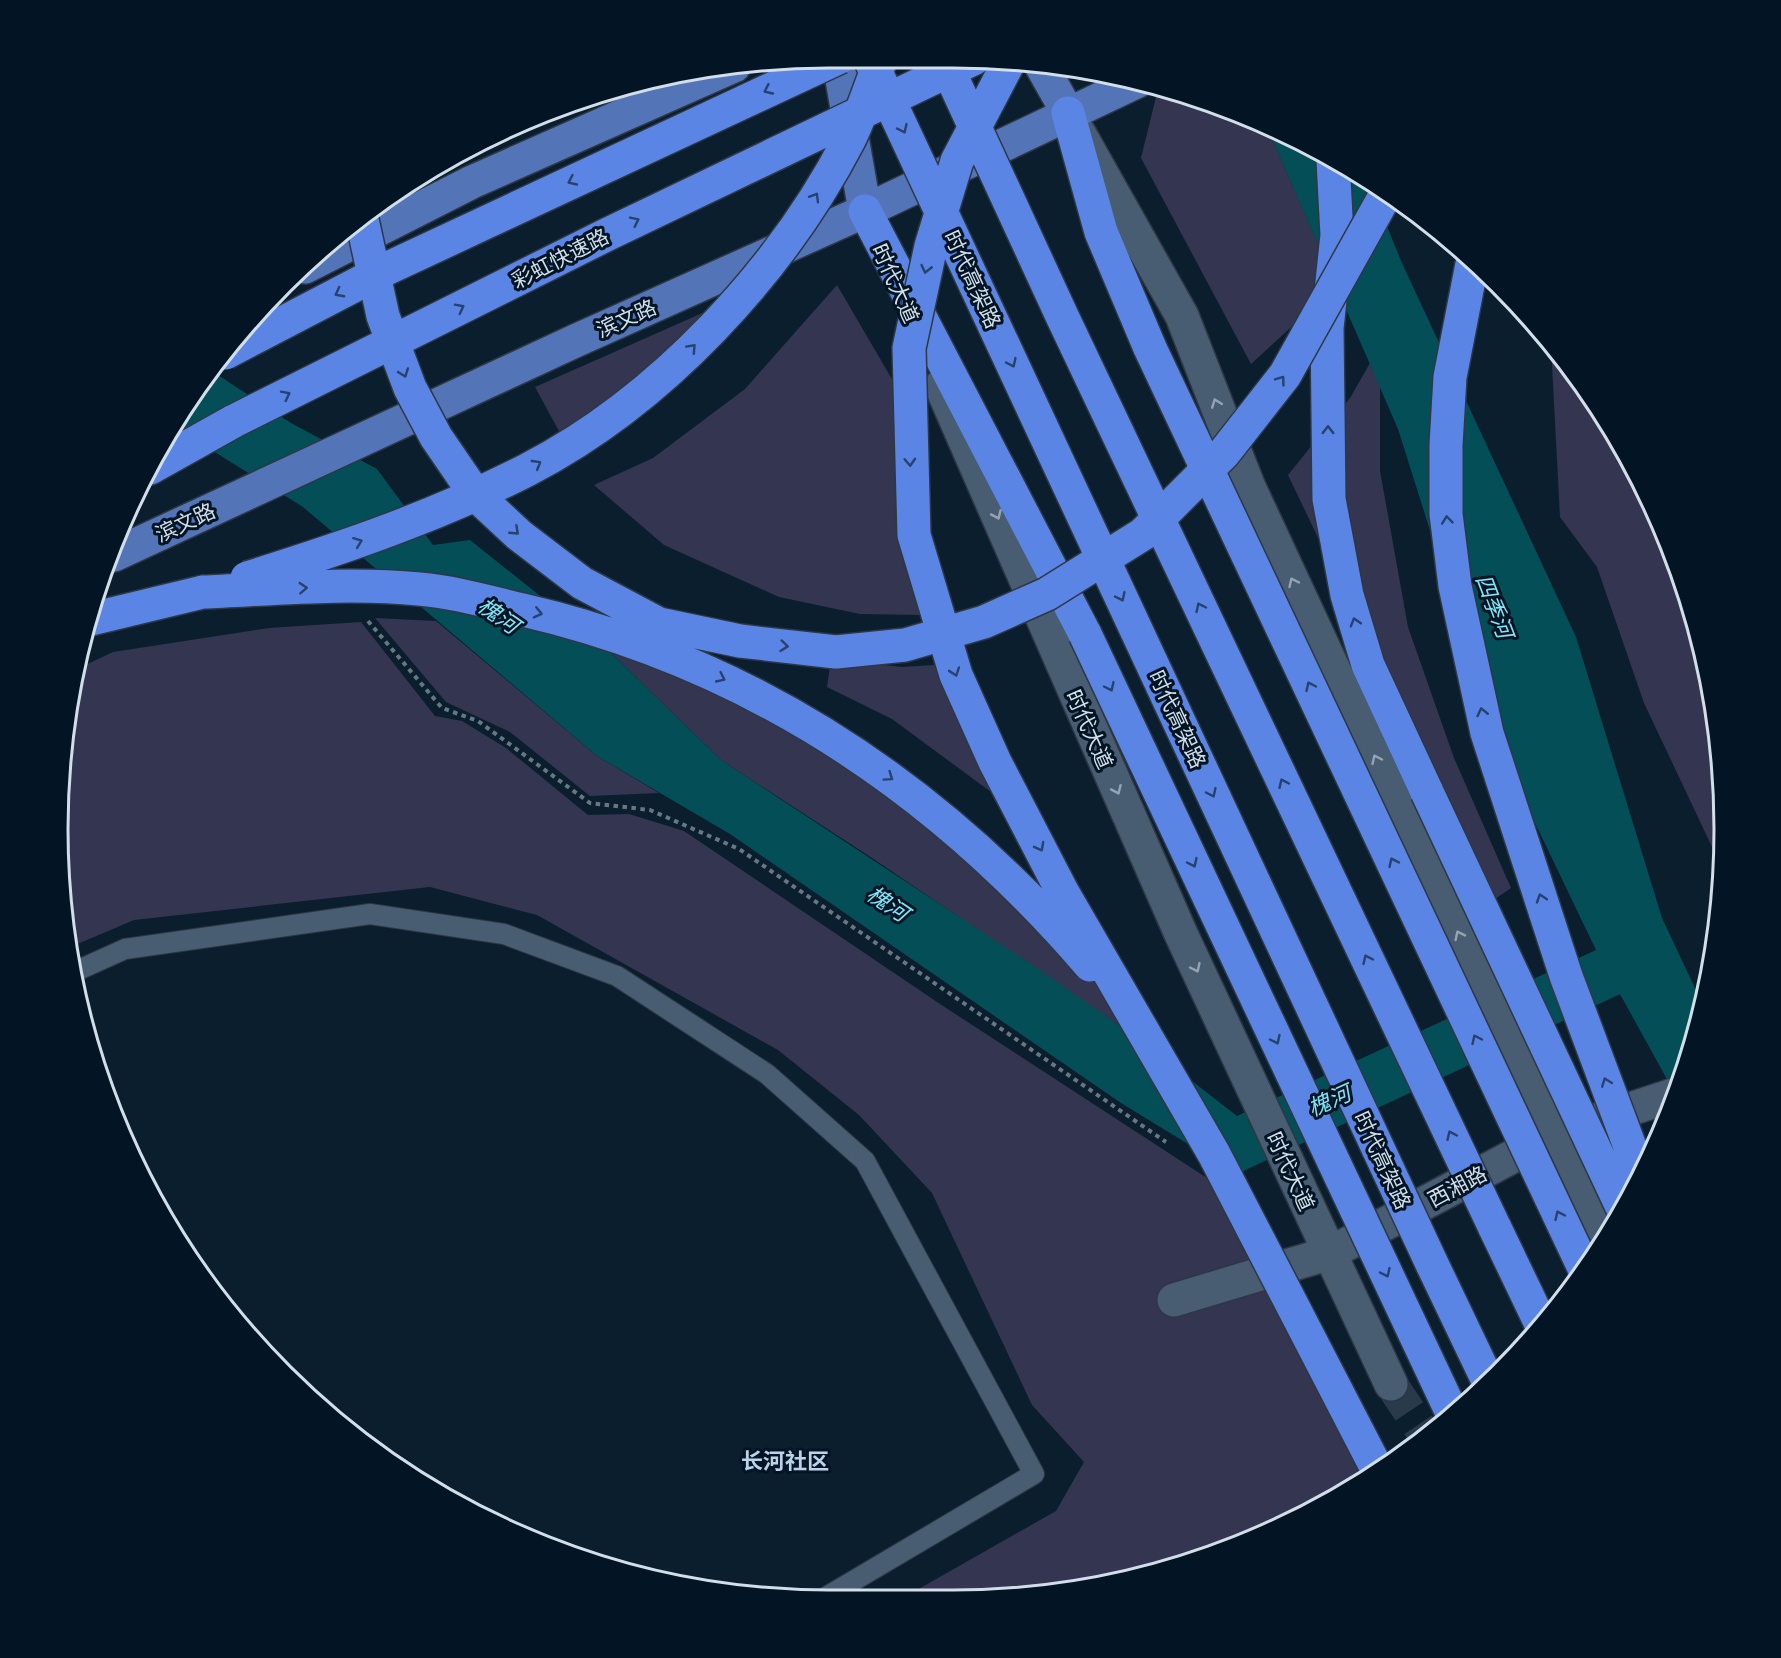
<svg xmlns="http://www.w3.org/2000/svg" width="1781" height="1658" font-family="'IBM Plex Sans','Noto Sans SC',sans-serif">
<rect width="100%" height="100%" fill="#0b1e2e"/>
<path fill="#343551" d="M1164 88 1267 127 1329 269 1301 318 1251 364 1141 158 1157 93Z
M837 285 896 386 925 615 860 614 779 597 664 545 594 485 653 458 745 389Z
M707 311 629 386 560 433 535 387Z
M1551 346 1620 443 1683 581 1717 728 1722 868 1644 703 1597 567 1560 517Z
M1370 363 1380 387V471L1408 627 1454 758 1511 888 1492 901 1288 475 1350 398Z
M375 618 436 621 597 756 659 793 590 796 510 732 446 702Z
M361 622 435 716 462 721 506 748 588 815 629 814 684 831 940 1004 1230 1193 1367 1477 1338 1497 1200 1560 1053 1594 901 1599 1056 1511 1084 1462 1032 1405 932 1193 859 1115 778 1050 537 915 430 887 134 920 68 948 64 930 59 779 77 669 113 652 269 628Z
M608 650 649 660 843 751 1008 890 1129 1018 1133 1035 872 858 721 760Z
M831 659 902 667 965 663 1010 806 892 719 827 687Z"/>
<path fill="#044e58" d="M1267 127 1294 137 1370 184 1401 261 1576 637 1662 918 1702 1003 1698 1028 1674 1092 1620 994 1237 1174 1121 1103 730 834 597 756 303 507 173 426 212 371 291 423 377 469 433 545 470 540 608 650 721 760 1037 968 1133 1035 1237 1116 1596 950 1498 746 1398 429Z"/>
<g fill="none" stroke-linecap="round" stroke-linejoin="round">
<path stroke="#293b4a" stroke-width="33" stroke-dasharray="33 16" stroke-linecap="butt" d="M1391 1384 1425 1435"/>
<defs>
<path id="lane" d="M74 972 125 949 370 914 504 934 617 976 767 1074 865 1161 1034 1474 821 1600"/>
<path id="street" d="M1174 1300 1330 1253 1555 1134 1673 1095"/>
<path id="secondary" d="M1079 133 1182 316 1248 485 1420 855 1603 1237
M941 386 1181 934 1391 1384"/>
<path id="primary" d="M838 57 865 211
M1041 65 1068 113
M305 267 472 182 734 66
M114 555 575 341 865 211 1138 81"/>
<path id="highway" d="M1068 113 1101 232 1150 348
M1333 161 1337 235 1327 328 1329 499 1347 595 1368 665 1427 792
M865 211 1085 634
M150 468 234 421
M87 620 203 592
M1494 1226 1541 1324
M1432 1264 1488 1381"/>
</defs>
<use href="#lane" stroke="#2e3745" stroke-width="22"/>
<use href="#street" stroke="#2e3745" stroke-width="36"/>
<use href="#secondary" stroke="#2e3745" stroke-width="36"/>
<use href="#primary" stroke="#2e3745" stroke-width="36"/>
<use href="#highway" stroke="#2e3745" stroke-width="36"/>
<path stroke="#677785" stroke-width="4" stroke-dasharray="4.5 4.5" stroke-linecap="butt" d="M368 621 442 708 478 721 590 803 650 810 739 849 1166 1142"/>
<use href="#lane" stroke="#485d71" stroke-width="20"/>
<use href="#street" stroke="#485d71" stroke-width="33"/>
<use href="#secondary" stroke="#485d71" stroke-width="33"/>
<use href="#primary" stroke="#5375b7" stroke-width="33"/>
<use href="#highway" stroke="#5a85e5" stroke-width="33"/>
<defs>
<path id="highway-bridge" d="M869 57 1432 1264
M943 58 1062 316 1494 1226
M1010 60 957 161 931 246 909 348 914 535 956 675 995 762 1063 893 1214 1154 1377 1469
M361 215 383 316 410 388 436 437 475 494 519 535 582 583 659 624 740 641 836 652 905 645 984 622 1047 594 1143 534 1224 453 1285 375 1386 194
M1472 264 1450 377 1446 445V514L1455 586 1487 733 1566 976 1641 1176
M1150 348 1584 1268
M225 353 384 270 840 57
M234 421 606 235 975 58
M247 578C343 548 437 516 527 470 660 401 780 273 849 140 862 114 870 86 881 60
M203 592C274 589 348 582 419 589 454 592 489 602 523 610 751 663 938 788 1090 965
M1085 634 1453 1415
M1427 792 1622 1207"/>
</defs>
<use href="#highway-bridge" stroke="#2e3745" stroke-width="36" stroke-linecap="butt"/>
<use href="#highway-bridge" stroke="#5a85e5" stroke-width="33"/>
</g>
<defs><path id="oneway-chevron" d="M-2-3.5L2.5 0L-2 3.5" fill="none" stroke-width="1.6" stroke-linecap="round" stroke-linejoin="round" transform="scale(1.5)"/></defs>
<g stroke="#264271">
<use href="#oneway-chevron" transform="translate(768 90) rotate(155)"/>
<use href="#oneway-chevron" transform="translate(903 129) rotate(65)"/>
<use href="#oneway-chevron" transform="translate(572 181) rotate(155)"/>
<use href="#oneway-chevron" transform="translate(815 197) rotate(-59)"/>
<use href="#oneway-chevron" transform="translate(635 221) rotate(-26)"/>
<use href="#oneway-chevron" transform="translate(926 269) rotate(103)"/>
<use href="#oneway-chevron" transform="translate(339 293) rotate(152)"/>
<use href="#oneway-chevron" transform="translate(460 308) rotate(-27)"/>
<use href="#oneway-chevron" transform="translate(692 348) rotate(-47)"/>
<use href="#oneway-chevron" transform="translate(1012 363) rotate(65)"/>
<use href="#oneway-chevron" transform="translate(404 373) rotate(70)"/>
<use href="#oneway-chevron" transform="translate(1281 380) rotate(-54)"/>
<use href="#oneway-chevron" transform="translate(286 395) rotate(-27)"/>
<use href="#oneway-chevron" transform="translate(1328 430) rotate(-90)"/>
<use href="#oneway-chevron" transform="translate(910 462) rotate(87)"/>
<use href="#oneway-chevron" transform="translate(537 464) rotate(-31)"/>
<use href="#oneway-chevron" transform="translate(1447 520) rotate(-96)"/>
<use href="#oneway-chevron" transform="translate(515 531) rotate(43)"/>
<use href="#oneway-chevron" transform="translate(358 542) rotate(-21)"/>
<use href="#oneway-chevron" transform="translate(303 588) rotate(-3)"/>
<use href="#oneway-chevron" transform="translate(1121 597) rotate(65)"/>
<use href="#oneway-chevron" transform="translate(1200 607) rotate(-115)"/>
<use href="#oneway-chevron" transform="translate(538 613) rotate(13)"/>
<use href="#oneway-chevron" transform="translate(1355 622) rotate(-107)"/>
<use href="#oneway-chevron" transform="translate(784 646) rotate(6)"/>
<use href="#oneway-chevron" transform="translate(955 672) rotate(71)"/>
<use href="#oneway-chevron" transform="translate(721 678) rotate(25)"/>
<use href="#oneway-chevron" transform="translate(1310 686) rotate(-115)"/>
<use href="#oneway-chevron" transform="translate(1110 687) rotate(65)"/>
<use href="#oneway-chevron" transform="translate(1482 712) rotate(-103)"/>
<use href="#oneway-chevron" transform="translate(889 777) rotate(35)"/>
<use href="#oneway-chevron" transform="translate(1283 783) rotate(-115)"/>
<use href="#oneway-chevron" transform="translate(1212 793) rotate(65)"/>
<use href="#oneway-chevron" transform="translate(1040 847) rotate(62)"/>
<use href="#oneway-chevron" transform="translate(1393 862) rotate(-115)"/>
<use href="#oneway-chevron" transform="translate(1193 863) rotate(65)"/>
<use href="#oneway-chevron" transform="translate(1541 898) rotate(-108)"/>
<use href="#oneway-chevron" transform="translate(1367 959) rotate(-115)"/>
<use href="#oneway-chevron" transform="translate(1476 1039) rotate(-115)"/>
<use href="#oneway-chevron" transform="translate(1276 1040) rotate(65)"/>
<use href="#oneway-chevron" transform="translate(1606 1082) rotate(-111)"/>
<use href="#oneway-chevron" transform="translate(1451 1135) rotate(-115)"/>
<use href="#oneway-chevron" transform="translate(1559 1215) rotate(-115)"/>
<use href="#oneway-chevron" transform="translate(1386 1273) rotate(65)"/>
</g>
<g stroke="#94a4b4">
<use href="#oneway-chevron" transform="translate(1216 403) rotate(-111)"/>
<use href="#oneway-chevron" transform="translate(997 515) rotate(66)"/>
<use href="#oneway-chevron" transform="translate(1293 582) rotate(-115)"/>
<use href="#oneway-chevron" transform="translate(1376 759) rotate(-115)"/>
<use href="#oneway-chevron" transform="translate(1117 790) rotate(66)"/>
<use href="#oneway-chevron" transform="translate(1459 935) rotate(-116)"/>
<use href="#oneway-chevron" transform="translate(1196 968) rotate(65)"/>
</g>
<g text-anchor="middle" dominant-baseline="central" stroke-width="6" stroke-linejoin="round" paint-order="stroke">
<g font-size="21" fill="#d2dfea" stroke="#031524">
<text transform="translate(560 258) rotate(-27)">彩虹快速路</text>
<text transform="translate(973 279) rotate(65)">时代高架路</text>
<text transform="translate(896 283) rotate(66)">时代大道</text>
<text transform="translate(626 318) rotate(-24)">滨文路</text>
<text transform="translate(185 522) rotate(-25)">滨文路</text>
<text transform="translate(1178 719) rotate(65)">时代高架路</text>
<text transform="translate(1090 729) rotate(66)">时代大道</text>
<text transform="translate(1383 1160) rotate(65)">时代高架路</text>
<text transform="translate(1291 1171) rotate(65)">时代大道</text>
<text transform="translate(1457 1186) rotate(-28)">西湘路</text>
</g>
<g font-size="22" font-style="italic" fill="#83e6f7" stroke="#031524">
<text transform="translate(1495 606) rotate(69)">四季河</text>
<text transform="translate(499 615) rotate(35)">槐河</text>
<text transform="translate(888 903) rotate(34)">槐河</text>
<text transform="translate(1329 1100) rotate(-24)">槐河</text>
</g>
<g font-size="22" font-weight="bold" fill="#bbd3e9" stroke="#031524">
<text x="785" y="1460">长河社区</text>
</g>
</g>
<path d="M0 0H1781V1658H0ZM829 68H953A761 761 0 0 1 1714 829V829A761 761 0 0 1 953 1590H829A761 761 0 0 1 68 829V829A761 761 0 0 1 829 68Z" fill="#031524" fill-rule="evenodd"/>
<path fill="none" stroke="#d2dfea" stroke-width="3" d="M829 68H953A761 761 0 0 1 1714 829V829A761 761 0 0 1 953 1590H829A761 761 0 0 1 68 829V829A761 761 0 0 1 829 68Z"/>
</svg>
